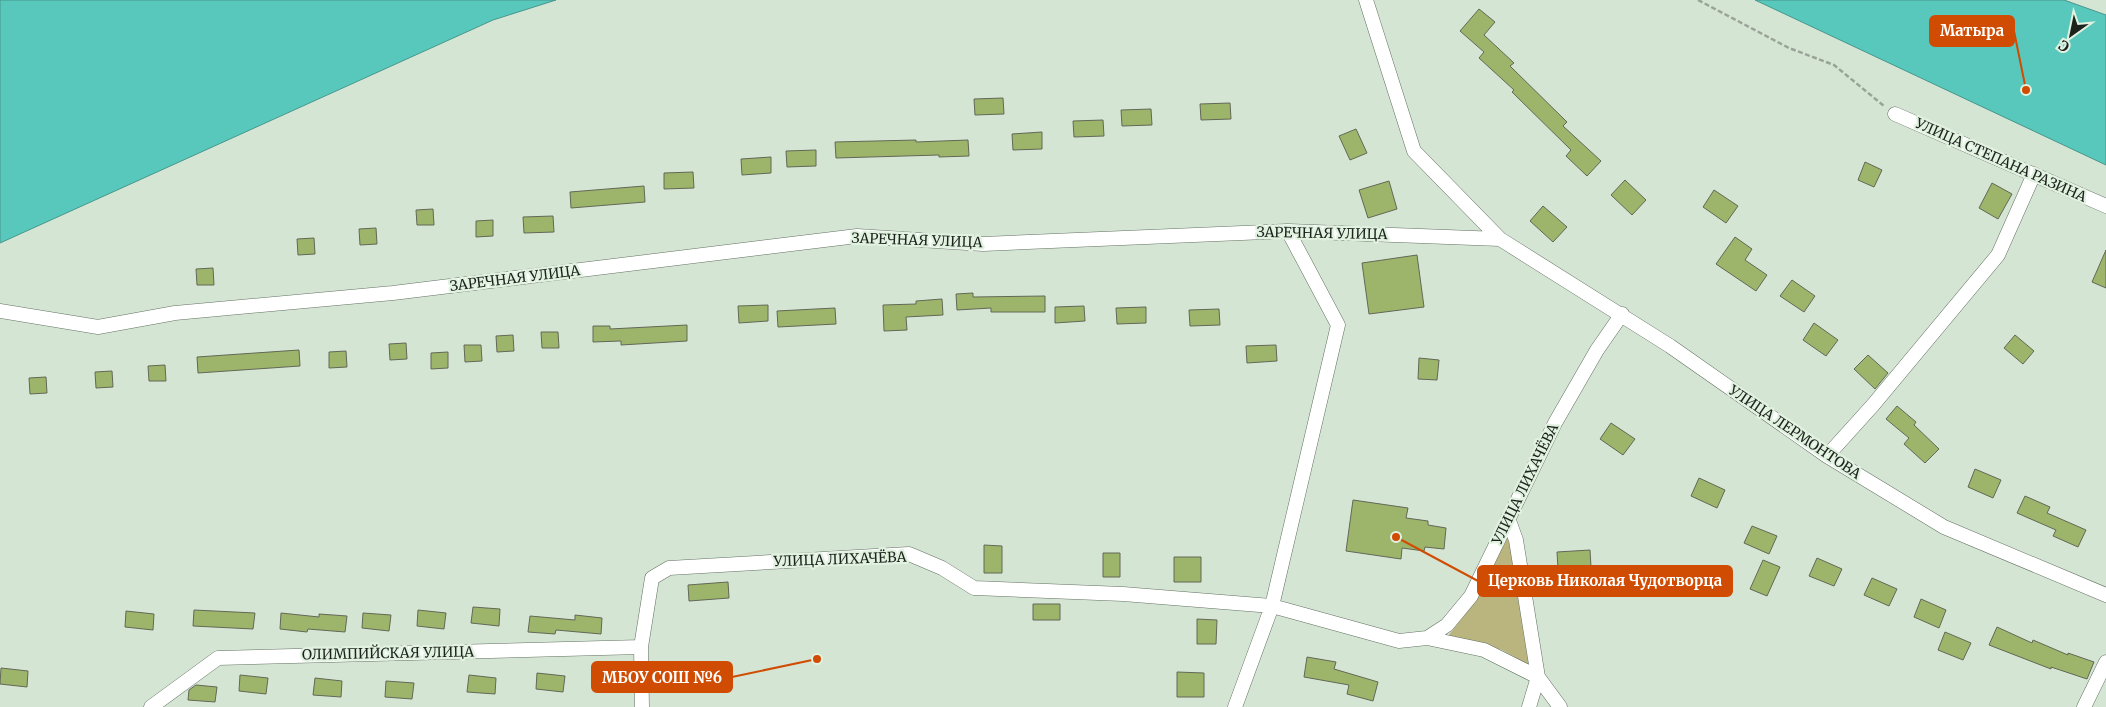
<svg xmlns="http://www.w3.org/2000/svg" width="2106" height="707" font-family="Merriweather,serif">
<rect width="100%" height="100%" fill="#d5e5d4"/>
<path fill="#bab47f" d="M1504 536 1511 540 1531 666 1502 650 1448 636 1464 616Z"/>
<path fill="#59c8bc" stroke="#47968c" d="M0 0H556L493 20 0 243Z
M1755 0H2064L2106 15V165Z"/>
<path fill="#9db56b" stroke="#626856" d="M1479 9 1495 22 1484 35 1514 63 1510 66 1567 122 1563 126 1601 161 1587 176 1566 156 1571 150 1512 92 1514 90 1479 58 1484 52 1460 31Z
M1003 98 1004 114 975 115 974 99Z
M1230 103 1231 119 1201 120 1200 104Z
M1151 109 1152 125 1122 126 1121 110Z
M1103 120 1104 136 1074 137 1073 121Z
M1356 129 1367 153 1350 160 1339 136Z
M1042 132V149L1013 150 1012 134Z
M916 140V142L968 140 969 156 939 157V155L836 158 835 142Z
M816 150V166L787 167 786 151Z
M771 157V173L742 175 741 159Z
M1865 162 1882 170 1874 187 1858 180Z
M693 172 694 188 664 189V173Z
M1625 180 1646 200 1632 215 1611 195Z
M1389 181 1397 209 1368 218 1359 190Z
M1992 183 2012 194 1998 219 1979 208Z
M644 186 645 202 571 208 570 192Z
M1714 190 1738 206 1726 223 1703 207Z
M1543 206 1567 227 1553 242 1530 221Z
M433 209 434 225H417L416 210Z
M553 216 554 232 524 233 523 217Z
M493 220V236L476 237V221Z
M376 228 377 244 360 245 359 229Z
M1735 237 1752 249 1745 260 1767 275 1756 291 1716 264Z
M314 238 315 254 298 255 297 239Z
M2106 250V288L2092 282Z
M1417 255 1424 307 1369 314 1362 263Z
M213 268 214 285H197L196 269Z
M1792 280 1815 296 1804 312 1780 296Z
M973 293V297L1045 296V312H991V308L957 310 956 294Z
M942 299 943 315 906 317 907 330 884 331 883 305 916 304V301Z
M768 305V321L739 323 738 306Z
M1084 306 1085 321 1055 323V307Z
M1146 307V323L1117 324 1116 308Z
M835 308 836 324 778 327 777 311Z
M1219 309 1220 325 1190 326 1189 310Z
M1814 323 1838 340 1826 356 1803 340Z
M687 325V341L621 345V341L593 342V326H610V329Z
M541 332H558L559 348H542Z
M513 335 514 351 497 352 496 336Z
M2015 335 2034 351 2023 364 2004 348Z
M406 343 407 359 390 360 389 344Z
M464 345H481L482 361 465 362Z
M1276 345 1277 361 1247 363 1246 346Z
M299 350 300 366 198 373 197 357Z
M346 351 347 367 329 368V352Z
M448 352V368L431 369V353Z
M1868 355 1888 373 1875 389 1854 369Z
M1419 358 1439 360 1437 380 1418 379Z
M165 365 166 381H149L148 366Z
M112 371 113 387 96 388 95 372Z
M46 377 47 393 30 394 29 378Z
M1897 406 1916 422 1914 425 1939 449 1925 463 1904 444 1909 438 1886 419Z
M1611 423 1635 439 1623 455 1600 439Z
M1975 469 2001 480 1993 498 1968 487Z
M1699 478 1725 490 1717 508 1691 496Z
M2025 496 2050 507 2047 513 2086 530 2078 547 2053 536 2056 530 2017 513Z
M1353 500 1408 508 1406 518 1428 521V525L1446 528 1444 549 1425 547 1424 551 1402 548 1401 559 1346 551Z
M1752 526 1777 536 1769 554 1744 543Z
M984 545 1002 546V573H984Z
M1590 550 1592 584 1559 586 1557 552Z
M1103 553H1120V577H1103Z
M1174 557H1201V582H1174Z
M1817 558 1842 569 1834 586 1809 576Z
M1763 560 1780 567 1767 596 1750 589Z
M1872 578 1897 589 1889 606 1864 595Z
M728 582 729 598 689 601 688 585Z
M1921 599 1946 610 1939 628 1914 617Z
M1033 604H1060V620H1033Z
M473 607 500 609 499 626 471 623Z
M194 610 255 613 253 629 193 626Z
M418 610 446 613 444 629 417 626Z
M126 611 154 614 153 630 125 627Z
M281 613 319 617V614L347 616 345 632 308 629 307 632 280 629Z
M363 613 391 615 389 631 362 628Z
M575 615 602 618 601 634 556 630 555 634 528 632 530 616 575 620Z
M1197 619 1217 620 1216 644H1197Z
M1997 627 2032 643 2033 640 2068 655V653L2094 662 2087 679 2051 667V669L1989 645Z
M1945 632 1971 643 1963 660 1938 650Z
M1307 657 1336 662 1334 669 1378 682 1373 701 1347 694 1349 685 1304 677Z
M1 668 28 671 27 687 0 684Z
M1177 672 1204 673V697H1177Z
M537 673 565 676 563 692 536 689Z
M240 675 268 678 266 694 239 691Z
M469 675 496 678 495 694 467 692Z
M315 678 342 681 341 697 313 695Z
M386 681 414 683 412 699 385 697Z
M196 685 217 687 215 702 188 700 189 690Z"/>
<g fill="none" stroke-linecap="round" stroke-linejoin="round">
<defs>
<path id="minor" d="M1366 0 1414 151 1500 239 1670 346 1827 456 1944 527 2106 595
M1895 114 2106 206
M0 311 98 327 175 313 393 293 857 236 983 244 1288 231 1500 239
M1827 456 1873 405 1998 255 2034 174
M1508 518 1516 540 1538 677 1529 707
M1427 638 1484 650 1538 677 1560 707
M151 707 218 658 641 647
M642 707 641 647 652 578 669 568 909 554 942 568 974 588 1123 594 1272 606 1399 641 1427 638 1447 625 1471 596 1555 423 1597 350 1622 314
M1235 707 1272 606 1338 325 1288 231
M2084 707 2106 662"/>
</defs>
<use href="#minor" stroke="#647263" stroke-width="15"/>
<path stroke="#98a497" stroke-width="2.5" stroke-dasharray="5 2.5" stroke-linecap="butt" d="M1698 0 1789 48 1834 65 1884 106"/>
<use href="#minor" stroke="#fff" stroke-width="14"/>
</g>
<g text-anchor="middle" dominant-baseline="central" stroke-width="4.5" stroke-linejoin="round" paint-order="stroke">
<g font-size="14" fill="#1c221c" stroke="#e2f2e1">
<text transform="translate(2001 160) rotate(24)">УЛИЦА СТЕПАНА РАЗИНА</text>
<text transform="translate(1322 233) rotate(1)">ЗАРЕЧНАЯ УЛИЦА</text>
<text transform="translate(917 240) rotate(2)">ЗАРЕЧНАЯ УЛИЦА</text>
<text transform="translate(515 278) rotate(-7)">ЗАРЕЧНАЯ УЛИЦА</text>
<text transform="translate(1795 432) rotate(34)">УЛИЦА ЛЕРМОНТОВА</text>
<text transform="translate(1525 484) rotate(-64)">УЛИЦА ЛИХАЧЁВА</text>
<text transform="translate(840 559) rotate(-2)">УЛИЦА ЛИХАЧЁВА</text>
<text transform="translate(388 653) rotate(-1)">ОЛИМПИЙСКАЯ УЛИЦА</text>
</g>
</g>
<path fill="none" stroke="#d04c03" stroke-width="2" d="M2026 90L2014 31M1396 537L1478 581M817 659L732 677"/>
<g fill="#d04c03" stroke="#e2f2e1" stroke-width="2">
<circle cx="2026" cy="90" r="5"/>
<circle cx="1396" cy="537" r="5"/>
<circle cx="817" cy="659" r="5"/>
</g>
<g fill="#d04c03" stroke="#d04c03" stroke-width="2">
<rect x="1930" y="16" width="84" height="30" rx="5"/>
<rect x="1478" y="566" width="254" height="30" rx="5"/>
<rect x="592" y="662" width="140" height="30" rx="5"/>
</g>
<g font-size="15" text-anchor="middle" font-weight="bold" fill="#fff">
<text x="1972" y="36">Матыра</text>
<text x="1605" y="586">Церковь Николая Чудотворца</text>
<text x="662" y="683">МБОУ СОШ №6</text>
</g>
<g transform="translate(2071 35) rotate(213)" stroke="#e2f2e1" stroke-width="4" paint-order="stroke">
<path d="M0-4L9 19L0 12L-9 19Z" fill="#1c221c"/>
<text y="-8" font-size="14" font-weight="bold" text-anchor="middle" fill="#1c221c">С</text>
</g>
</svg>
